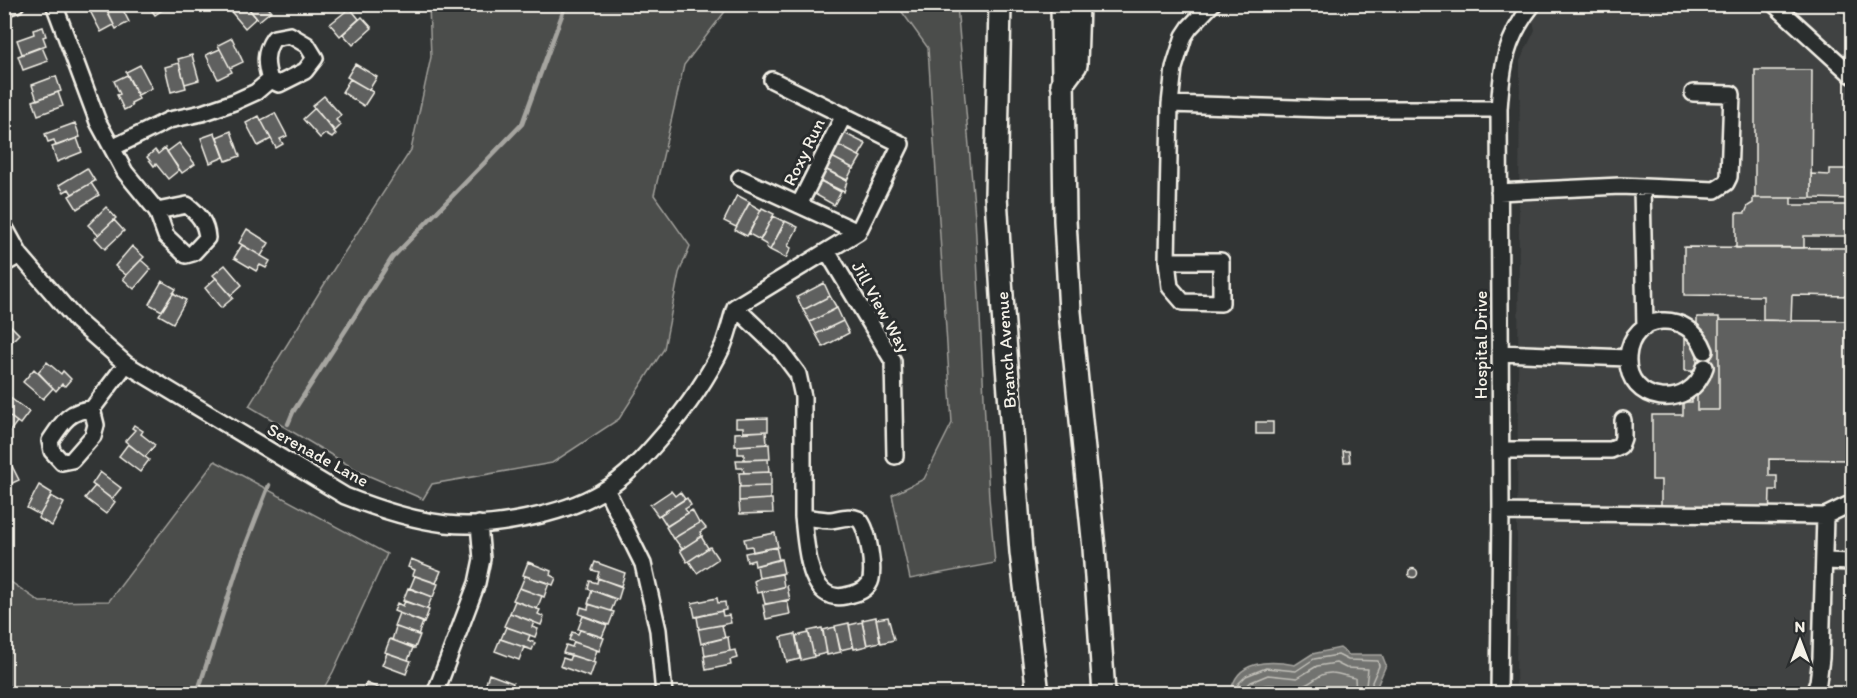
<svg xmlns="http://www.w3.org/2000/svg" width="1857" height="698" font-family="Itim,sans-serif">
<rect width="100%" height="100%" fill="#323535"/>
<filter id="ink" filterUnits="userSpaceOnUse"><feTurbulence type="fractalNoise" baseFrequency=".0167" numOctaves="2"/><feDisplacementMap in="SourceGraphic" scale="12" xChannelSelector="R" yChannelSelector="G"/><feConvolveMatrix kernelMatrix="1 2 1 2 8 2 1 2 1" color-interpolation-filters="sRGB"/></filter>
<g filter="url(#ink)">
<path fill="#404242" d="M1530 5H1831L1852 25V693L1516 694 1520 61 1535 30Z"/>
<path fill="#4b4d4c" stroke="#a09f9a" stroke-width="1.5" d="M429 5H730L684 65 654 195 690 246 679 273 664 349 619 419 552 463 432 484 423 499 360 472 249 406 335 267 411 150 431 57Z
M897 5H957L975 217 989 498 995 563 910 579 892 495 924 479 952 423 928 48Z
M215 461 387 554 333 672 321 693H5V578L40 602 109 601Z"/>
<path fill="#727370" stroke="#a6a5a0" stroke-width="1.5" d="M1340 648 1349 655H1382L1386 665 1378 684V693H1231C1235 660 1269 660 1295 665L1312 654Z"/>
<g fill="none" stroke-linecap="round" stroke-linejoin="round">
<path stroke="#c0bfb8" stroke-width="1.5" d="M1237 694 1238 684 1246 676 1266 668 1296 671 1314 659 1338 655 1348 660 1378 661 1379 666 1372 682 1373 694
M1244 694 1245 687 1251 682 1268 675 1297 678 1317 666 1336 663 1346 668 1368 669 1365 694
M1253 694C1263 677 1283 689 1298 687 1311 686 1318 672 1332 673 1338 673 1349 677 1355 678L1356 694"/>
<path stroke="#a6a5a0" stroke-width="4.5" d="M288 424 293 412 392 258 522 124 566 4
M197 694 241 557 269 485"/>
</g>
<path fill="#5f605f" stroke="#f4f1e8" stroke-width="1.5" d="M98 4H104L114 25 101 32 89 9Z
M106 4H120L129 22 116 29 104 6Z
M147 4H166L167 7 155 15Z
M233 4H245L256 18 245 28 228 8Z
M245 4H265L271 11 259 21Z
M350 8 359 19 340 36 330 24Z
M362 17 372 28 353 45 343 34Z
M43 27 46 36 43 37 46 45 22 54 17 40 34 34 33 30Z
M232 38 243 62 230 68 218 45Z
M42 47 48 61 23 70 18 56Z
M220 49 232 72 218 79 206 55Z
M192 55 199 80 185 84 178 59Z
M179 63 186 88 171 92 165 67Z
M355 64 377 77 369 90 347 77Z
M140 65 152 88 138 95 126 72Z
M1755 70H1812L1811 198H1755Z
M127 75 139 99 131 103 132 106 124 110 117 95 120 94 114 81Z
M56 76 61 91 37 100 32 85Z
M350 79 373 92 364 106 342 92Z
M58 92 63 106 38 115 33 101Z
M324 96 341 115 336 120 341 125 335 131 312 106Z
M315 108 336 134 332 138 325 134 320 138 303 119Z
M275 113 287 136 280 139 283 144 276 148 261 120Z
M259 116 271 139 258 146 246 123Z
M75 123 80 137 56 146 54 140 48 142 45 134Z
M231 131 240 156 226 161 217 137Z
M842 132 866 144 859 156 836 144Z
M215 133 224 157 210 163 201 138Z
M77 138 82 152 57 162 52 147Z
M179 143 195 164 182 173 167 152Z
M836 144 861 157 854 169 830 156Z
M165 148 179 170 168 179 156 164 154 166 147 157 155 150 158 154Z
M830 156 853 168 847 180 823 168Z
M87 168 95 181 72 194 69 189 64 192 59 185Z
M823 168 847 181 844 192 817 179Z
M1830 169H1852V199L1811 198V174L1830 175Z
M817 179 841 192 834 205 811 192Z
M91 183 99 195 77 209 69 196Z
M737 195 750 202 736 227 724 221Z
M1753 198H1791V205H1852V236H1804V248H1736V213H1745L1748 206 1753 203Z
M749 203 761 210 747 236 735 230Z
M106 207 116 218 98 235 88 225Z
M762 208 774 214 760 240 749 234Z
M773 216 785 222 770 250 766 247 767 245 760 241Z
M114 220 124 231 105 249 95 238Z
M785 221 798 227 788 246 791 248 786 258 770 250Z
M247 229 269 243 261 256 239 243Z
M242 245 270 261 266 268 260 265 256 271 234 258Z
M132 246 144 257 126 275 115 266Z
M1684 247 1852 248V296L1792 295 1791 321 1763 320V296L1684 295Z
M141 260 151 269 134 289 123 279Z
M225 265 242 285 231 295 213 275Z
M216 278 233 298 221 308 205 288Z
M162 281 176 289 162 311 149 304Z
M824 283 830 296 803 310 797 297Z
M173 293 186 300 173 323 159 315Z
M830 296 837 308 810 322 803 310Z
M837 308 843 321 816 334 810 322Z
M1697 317H1719V410H1697Z
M4 319 19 334 9 344 4 340Z
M1719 320 1852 321V460L1769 459V476H1777V490H1770L1769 522H1661V480H1652V415H1683V402H1692V371H1685V335H1697V410H1719Z
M843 321 849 333 823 347 816 334Z
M47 362 61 374 63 371 71 379 65 386 62 384 56 391 38 372Z
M34 369 53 388 43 399 23 382Z
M9 397 29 412 20 424 4 412V402Z
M4 412 17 422 8 434 4 431Z
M768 418V431L743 432V427H736V419Z
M1256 422H1273V434H1256Z
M134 425 143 431 141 434 155 445 145 457 125 441 135 430 132 428Z
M766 431 767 444 735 446V433Z
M128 444 149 460 140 472 119 456Z
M769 444 770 459 744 460V454H738V446Z
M1343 451H1349L1350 462H1344Z
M768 459 769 472 744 473 743 468H737L736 460Z
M12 466 19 480 4 487V470Z
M100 472 121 488 112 499 92 484Z
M771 472V486L740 487 739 473Z
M39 485 52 493 40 515 27 508Z
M95 486 115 502 106 514 85 498Z
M770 486V499L739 501V487Z
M671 491 675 496 680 492 685 499 658 516 650 505Z
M51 496 64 503 52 526 38 518Z
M687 498 691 505 685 509 688 513 667 526 660 515Z
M770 499H772L773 513 740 514 739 501Z
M692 510 699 523 673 539 666 527Z
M701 522 706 528 700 532 702 536 682 549 674 538Z
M775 533 778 547 753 552 752 546 746 547 744 539Z
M702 536V538L708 548 687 562 680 550Z
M710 547 718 559 697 573 689 561Z
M776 547 779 560 755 566 754 560 747 562 745 553Z
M411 559 441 571 436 583 413 575 415 570 408 567Z
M781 559 784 573 759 578 757 565Z
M528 562 551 571 550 575 556 578 553 585 523 575Z
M595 562 625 573 621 586 597 578 599 572 592 570Z
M1408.5 573a4.5 4.5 0 1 1 9 0a4.5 4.5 0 1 1-9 0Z
M782 574 784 587 757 593 754 581 759 578Z
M415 576 438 584 433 597 410 588Z
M525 576 549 583 544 597 520 588Z
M598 578 622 587 618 600 588 589 590 581 597 583Z
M787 586 790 600 765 604 762 592Z
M408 588 432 597 427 609 403 601Z
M519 588 542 596 537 609 513 600Z
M592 590 616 599 611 611 588 604Z
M717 598 718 603 725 602 726 610 695 617 692 603Z
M787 600 790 614 766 619 763 605Z
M405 601 429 610 424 623 394 611 397 603 403 606Z
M515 601 540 610 538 614 544 617 541 625 510 613Z
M589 604 614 612 609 625 579 614 581 607 588 609Z
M722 611 723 616 729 615 731 623 699 629 697 617Z
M399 613 423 622 418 635 394 626Z
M510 613 534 622 532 627 538 629 535 637 504 626Z
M583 616 607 625 602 637 578 629Z
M876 617 880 642 867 645 862 620Z
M888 617 894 640 881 643 876 619Z
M862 622 867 646 854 649 849 625Z
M849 623 853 647 840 650 835 626Z
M722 625 725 638 701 644 698 629Z
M396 627 420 635 415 648 392 640Z
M506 627 530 635 528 640 535 643 532 650 501 639Z
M835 627 841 652 827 655 823 630Z
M822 628 827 653 814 656 808 631Z
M580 630 604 638 599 651 569 640 572 632 578 634Z
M809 633 814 657 801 660 796 636Z
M795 634 800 659 787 662 781 637Z
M728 637 730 651 705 656 703 643Z
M390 639 413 648 408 660 385 652Z
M500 639 524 647 519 660 495 651Z
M574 642 597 650 593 662 563 653 566 645 572 647Z
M735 650 737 658 730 660 731 665 706 670 704 656Z
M387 653 411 661 406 674 382 665Z
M571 655 595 663 590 677 560 666 563 658 569 660Z
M489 674 513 683 512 688 517 690 516 694H504L485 687Z
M366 683 393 694H370L363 691Z
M483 687H485L504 694H481Z"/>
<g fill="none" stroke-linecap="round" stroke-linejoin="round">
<defs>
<path id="minor" d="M54 4 98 122 125 172 157 211 166 236 186 255 193 253 207 238C206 223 199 214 187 205L157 211
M1774 4 1852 75
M4 8 16 4
M1170 104 1326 109H1499
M112 148 169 120 202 113 234 102 256 92 270 80 279 84 305 71 315 58 307 45 290 35 274 38C264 52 265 64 270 80
M740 178 858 232
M1642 187 1645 327
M1499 192 1620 186 1715 190 1726 183 1729 177 1732 94 1693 93
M799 205 844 115
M4 226 20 255 77 321 126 364 345 496C378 509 411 520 446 524 490 529 562 515 601 492 626 478 646 455 664 434 687 408 708 377 723 346 728 334 731 320 735 307
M827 251 893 361 895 456
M1167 261H1221V303L1183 302 1170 287 1167 261 1170 104 1174 68 1184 36 1190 27 1212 4
M4 264 20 255
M735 307 858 232 901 144 772 80
M735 307 780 350 798 374 803 397V517
M1500 353 1628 358
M1705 367C1691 413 1625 404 1628 357 1631 312 1689 308 1705 351
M92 409 96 425 93 436 72 460 62 462 52 451 50 441C62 423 69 410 92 409L126 364
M1501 450H1611L1620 446 1623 438V420
M606 489 643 564 658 630 664 694
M1501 512 1825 516 1852 503
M803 517C812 518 822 520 831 520 839 519 850 515 858 519 868 524 876 575 869 584 864 592 854 594 845 596 807 604 806 541 803 517Z
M1825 561 1852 562
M435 694 477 583 482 559 479 524
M1499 694 1501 512 1499 109C1502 66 1505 39 1533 4
M1814 694 1818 682 1821 658 1825 516"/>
<path id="highway" d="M1000 4 996 196 1003 312 1021 552 1038 694
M1062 4 1065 220 1070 312 1094 548 1104 694
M1062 84 1076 65 1078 4"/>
</defs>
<use href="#minor" stroke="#f4f1e8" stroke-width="20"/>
<use href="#highway" stroke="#f4f1e8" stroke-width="26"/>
<use href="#minor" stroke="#2a2d2e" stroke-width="15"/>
<use href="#highway" stroke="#2a2d2e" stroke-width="21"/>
</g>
</g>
<g text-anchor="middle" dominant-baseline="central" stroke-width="6" stroke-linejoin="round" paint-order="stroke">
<g font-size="18" fill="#f4f1e8" stroke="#2a2d2e">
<text transform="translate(804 152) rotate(-64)">Roxy Run</text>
<text transform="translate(881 307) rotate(61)">Jill View Way</text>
<text transform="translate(1481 345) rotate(-90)">Hospital Drive</text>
<text transform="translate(1006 350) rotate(-94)">Branch Avenue</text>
<text transform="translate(318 455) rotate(29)">Serenade Lane</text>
</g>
</g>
<rect width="1857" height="698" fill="none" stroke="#2a2d2e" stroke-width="24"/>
<rect x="12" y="12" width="1833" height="674" fill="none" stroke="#f4f1e8" stroke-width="2" filter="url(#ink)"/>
<g transform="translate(1800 641)" stroke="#2a2d2e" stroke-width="4.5" paint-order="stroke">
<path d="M0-4.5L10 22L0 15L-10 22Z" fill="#f4f1e8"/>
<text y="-9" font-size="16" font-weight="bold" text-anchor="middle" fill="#f4f1e8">N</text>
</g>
</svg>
